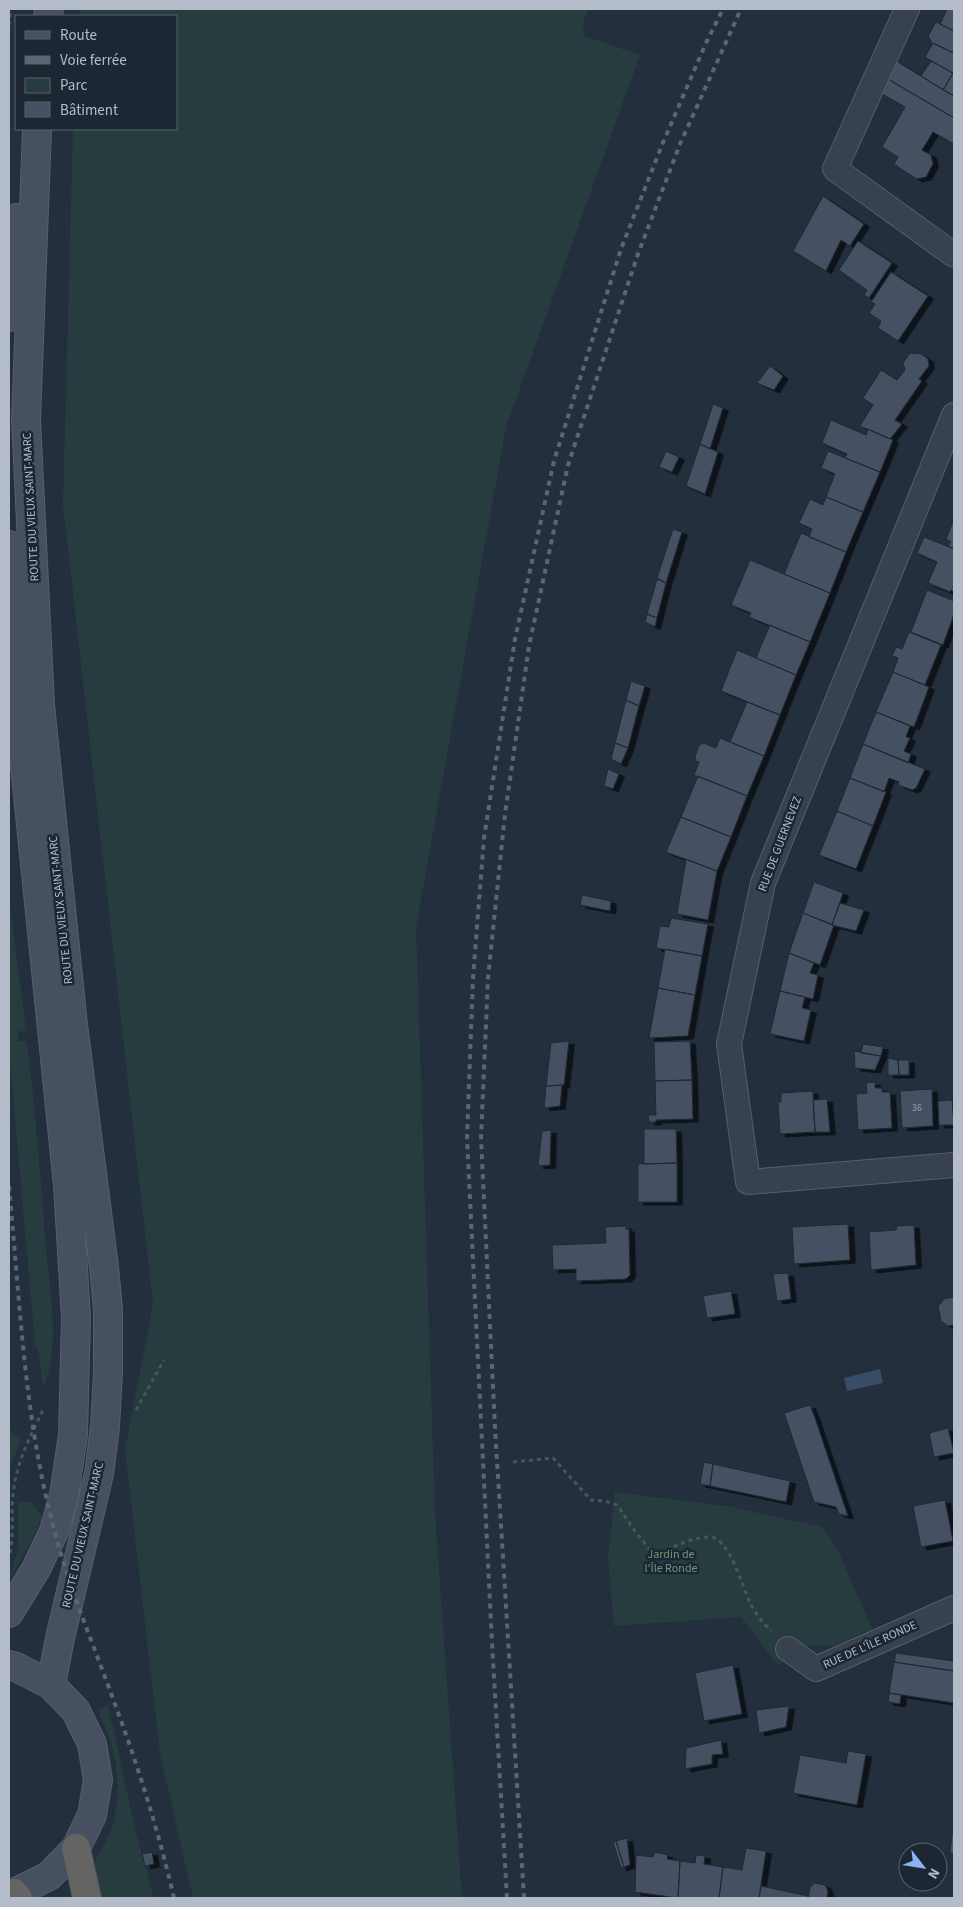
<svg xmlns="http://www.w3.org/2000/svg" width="963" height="1907" font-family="'Source Sans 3',sans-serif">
<defs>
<filter id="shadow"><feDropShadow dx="5.5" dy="3" stdDeviation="0" flood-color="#0009"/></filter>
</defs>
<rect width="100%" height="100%" fill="#242f3e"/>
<path fill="#263c3f" d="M80 9H589L583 22 584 36 640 55 506 427 416 927 435 1512 462 1898H193L160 1754 125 1449 153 1304 63 504 73 129H176V16H80Z
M9 898 26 1030 18 1032V1041H27C35 1110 41 1179 46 1249 50 1290 61 1350 43 1388L39 1353 35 1344 9 1051Z
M9 1430 21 1439 9 1471Z
M615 1492 727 1506 822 1527 837 1548 872 1629 836 1645 804 1646 778 1666 741 1617 614 1626 608 1556Z
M18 1502H30L43 1517 26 1551 9 1580 18 1549Z
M108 1705 135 1829 154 1898H100C98 1890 93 1880 93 1872 94 1857 106 1844 111 1830 124 1788 117 1748 97 1710Z"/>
<path fill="#394c67" d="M880 1369 883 1383 847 1391 844 1378Z"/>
<path fill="#455162" stroke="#1f2835" filter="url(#shadow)" d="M947 9H954V31L940 24Z
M936 22 954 31V53L932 43 928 36Z
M933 43 954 53V74L925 57Z
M896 61 954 96V118L888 79Z
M931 61 953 73 943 90 921 76Z
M953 73 954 74V96L943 90Z
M888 79 954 118V144L933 132 922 150 931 155 933 164 926 177 917 179 907 173 894 164 898 157 882 147 905 107 882 94Z
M823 196 864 224 850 246 841 240 826 271 793 251Z
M858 241 892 263 869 298 864 295 867 290 839 270Z
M891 272 928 296 898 341 878 328 881 321 869 313 875 304 871 302Z
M910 353 921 354 928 359 929 366 919 379 922 381 895 420 902 424 890 439 860 426 873 405 863 398 881 370 897 380 905 370 903 363Z
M770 366 783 376 774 390 757 383Z
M713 404 723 408 710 449 700 444Z
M831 420 866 435 868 429 893 440 880 472 845 458 847 454 822 443Z
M700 444 718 452 705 494 686 486Z
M666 451 679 457 672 472 659 467Z
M828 451 880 472 863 512 826 497 835 474 821 468Z
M826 497 863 512 846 552 809 537 812 529 799 523 810 499 823 505Z
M954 519V549L948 546 951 542 946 539Z
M673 529 682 532 666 583 657 578Z
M801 533 846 552 830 593 784 574Z
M924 537 954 549V583L953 586 954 592 951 590 950 592 928 583 937 562 917 553Z
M750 560 830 593 810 642 749 617 751 613 731 605Z
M657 579 666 583 657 618 647 614Z
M927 590 954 601V614L943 645 911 632Z
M647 614 657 618 655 627 645 622Z
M770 625 810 642 796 675 756 658Z
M909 632 941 645 925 685 893 672 898 658 892 656 896 647 902 649Z
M737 650 796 675 780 715 721 691Z
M893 672 929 687 914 727 876 712Z
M631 681 645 686 639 706 626 700Z
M626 700 639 706 628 748 615 743Z
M747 702 780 715 764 756 730 742Z
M876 712 910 726 906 737 910 738 904 751 911 754 908 763 863 744Z
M720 738 764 756 747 796 694 775 699 762 696 761 695 757 699 745 703 743 716 748Z
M615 743 628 748 621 764 611 759Z
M863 744 925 769 916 788 912 790 898 785 899 782 889 778 884 792 850 778Z
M608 769 619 774 613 789 604 786Z
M698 776 747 796 731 837 681 817Z
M850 778 886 792 873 826 837 811Z
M837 811 873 826 856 869 819 855Z
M681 817 731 837 717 871 666 852Z
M686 859 717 871 708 920 677 914Z
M814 882 843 893 832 925 803 913Z
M582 895 611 901 610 911 580 905Z
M840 903 864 910 856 931 832 925Z
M803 913 834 925 820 965 789 953Z
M671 918 708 924 702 956 656 948 660 926 669 927Z
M665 949 702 956 695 995 658 988Z
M789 953 814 963 810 973 818 975 813 999 780 991Z
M658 988 695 995 688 1036 649 1038Z
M780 991 805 997 802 1008 811 1010 804 1041 770 1034Z
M569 1041 564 1085 546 1086 551 1043Z
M690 1041 692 1080 655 1081 654 1042Z
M863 1044 883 1047 881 1056 861 1053Z
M854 1051 881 1056 875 1070 855 1068Z
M888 1058 898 1060 899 1075H888Z
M898 1060H909V1075H899Z
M692 1080 693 1119 656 1120V1122H649L648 1115H656L655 1081Z
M875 1082V1088H882V1092H890L892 1128 858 1130 856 1094 867 1093 866 1083Z
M562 1085 560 1106 544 1108 546 1086Z
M932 1089 933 1126 902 1128 900 1091Z
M813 1091 815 1132 780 1134 778 1102H781V1093Z
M827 1099 830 1132H815L813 1100Z
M952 1100 954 1125H939L938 1101Z
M644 1129H676L677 1163 644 1164Z
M551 1130 550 1165 538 1166 542 1131Z
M677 1163V1202H638V1164Z
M848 1224 850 1260 794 1264 792 1227Z
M914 1225 916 1265 871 1270 869 1232 896 1230 897 1226Z
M626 1226V1229H629L630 1275 626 1279 576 1281V1269L553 1270 552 1245 606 1243 605 1227Z
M788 1273 791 1299 777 1301 773 1274Z
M731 1291 735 1314 707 1318 703 1296Z
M954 1297V1325L948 1326 941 1321 938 1306 943 1301V1299Z
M810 1405 815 1418 848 1516 839 1514 836 1507 814 1502 784 1413Z
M948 1428 954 1453 934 1457 929 1433Z
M704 1462 713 1464 710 1486 700 1484Z
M713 1464 790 1481 786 1502 710 1486Z
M945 1500 953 1541 921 1547 913 1506Z
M896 1653 954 1661V1671L894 1662Z
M894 1662 954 1671V1703L889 1693Z
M733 1665 742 1714 704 1721 695 1673Z
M889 1693 901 1695 900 1704 888 1702Z
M789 1706 786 1727 759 1733 756 1710Z
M721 1740 723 1754 712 1755V1764L685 1769 686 1748Z
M848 1751 866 1754 857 1805 793 1793 800 1755 846 1763Z
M952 1834H954V1854L950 1853Z
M627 1838 630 1865 624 1867 616 1841Z
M616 1841 624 1867 621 1868 613 1842Z
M746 1848 766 1851 759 1898H719L723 1867 742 1870Z
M152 1852 154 1864 145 1866 142 1854Z
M655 1852 668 1855 667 1859 680 1861 678 1898 635 1892 636 1855 653 1857Z
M696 1855 705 1856 704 1864 723 1867 719 1898H678L680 1861 695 1863Z
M815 1883 825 1885 828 1891 827 1898H808L810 1887Z
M761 1886 808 1896V1898H759Z"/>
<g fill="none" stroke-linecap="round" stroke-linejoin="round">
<defs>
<path id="minor" d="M907 9 835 169 954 255
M954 415 763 883 729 1044 748 1182 954 1165
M788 1649 816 1669 954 1608"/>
<path id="secondary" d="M48 16 49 9
M37 129 26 420 40 705 73 1025 104 1267 108 1310V1372L105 1427 99 1474 60 1638 51 1685
M9 317 16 218
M9 545 18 698 68 1185 76 1318 73 1435 64 1495 54 1531 36 1569 9 1613
M9 1665 16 1667 51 1685 76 1711 92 1744 98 1780 92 1815 76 1848 49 1876 14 1893 9 1894"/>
<path id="trunk" d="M76 1848 87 1898
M14 1893 18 1898"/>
</defs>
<use href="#minor" stroke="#565f6c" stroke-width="26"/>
<use href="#secondary" stroke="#565f6c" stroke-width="30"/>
<use href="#trunk" stroke="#434c59" stroke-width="30"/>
<path stroke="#44595c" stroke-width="3" stroke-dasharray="4 4" stroke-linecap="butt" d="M9 25 11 9
M136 1410 164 1360
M513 1462 553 1458 591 1500 605 1501 617 1505 637 1534 655 1556C671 1548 691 1537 710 1537 729 1537 743 1588 750 1603 755 1613 763 1623 771 1631
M10 1553C15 1531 10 1509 14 1487 18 1459 32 1433 44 1408"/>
<use href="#minor" stroke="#38414e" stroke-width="24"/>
<use href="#secondary" stroke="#465061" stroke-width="28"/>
<use href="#trunk" stroke="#656462" stroke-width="28"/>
<path stroke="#5a6575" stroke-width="4" stroke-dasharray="5 5" stroke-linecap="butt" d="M9 1186C20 1301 24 1418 54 1529 69 1587 92 1641 112 1696 137 1763 158 1829 174 1898
M507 1898 492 1643 467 1138 473 978 484 838 515 639 554 461 621 249 662 145 706 43 723 9
M524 1898 495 1428 481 1138 488 978 505 814 529 646 568 465 638 254 680 144 741 9"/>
</g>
<g text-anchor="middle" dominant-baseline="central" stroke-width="5" stroke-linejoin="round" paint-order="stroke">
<g font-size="10" fill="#98a1af">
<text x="917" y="1108">36</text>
</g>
<g font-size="12" fill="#b4bcc9" stroke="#1d2633">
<text transform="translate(31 507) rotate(-93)">ROUTE DU VIEUX SAINT-MARC</text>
<text transform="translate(780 844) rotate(-69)">RUE DE GUERNEVEZ</text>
<text transform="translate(61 910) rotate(-96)">ROUTE DU VIEUX SAINT-MARC</text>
<text transform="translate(83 1535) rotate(-77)">ROUTE DU VIEUX SAINT-MARC</text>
<text transform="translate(870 1645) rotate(-24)">RUE DE L'ÎLE RONDE</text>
</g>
<g font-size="12" fill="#6b9a76" stroke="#1d2633">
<text x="671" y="1554">Jardin de<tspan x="671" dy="14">l'Île Ronde</tspan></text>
</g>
</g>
<rect width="963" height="1907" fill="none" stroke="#b4bcc9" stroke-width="20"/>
<rect x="15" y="15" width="162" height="115" fill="#1d2633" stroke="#59626f"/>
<rect x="25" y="31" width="25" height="8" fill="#465061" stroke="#59626f"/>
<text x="60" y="40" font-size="15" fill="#b4bcc9">Route</text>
<rect x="25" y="56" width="25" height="8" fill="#5a6575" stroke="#59626f"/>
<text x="60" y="65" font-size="15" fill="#b4bcc9">Voie ferrée</text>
<rect x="25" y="78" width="25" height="15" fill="#263c3f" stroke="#59626f"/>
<text x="60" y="90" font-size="15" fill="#b4bcc9">Parc</text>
<rect x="25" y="102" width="25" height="15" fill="#455162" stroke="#59626f"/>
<text x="60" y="115" font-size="15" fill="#b4bcc9">Bâtiment</text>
<g transform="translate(923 1867) rotate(121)"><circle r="24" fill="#1d2633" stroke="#59626f"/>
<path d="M0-4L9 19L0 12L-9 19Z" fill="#8ab4f8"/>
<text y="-8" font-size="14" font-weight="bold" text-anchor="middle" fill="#b4bcc9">N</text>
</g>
</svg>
